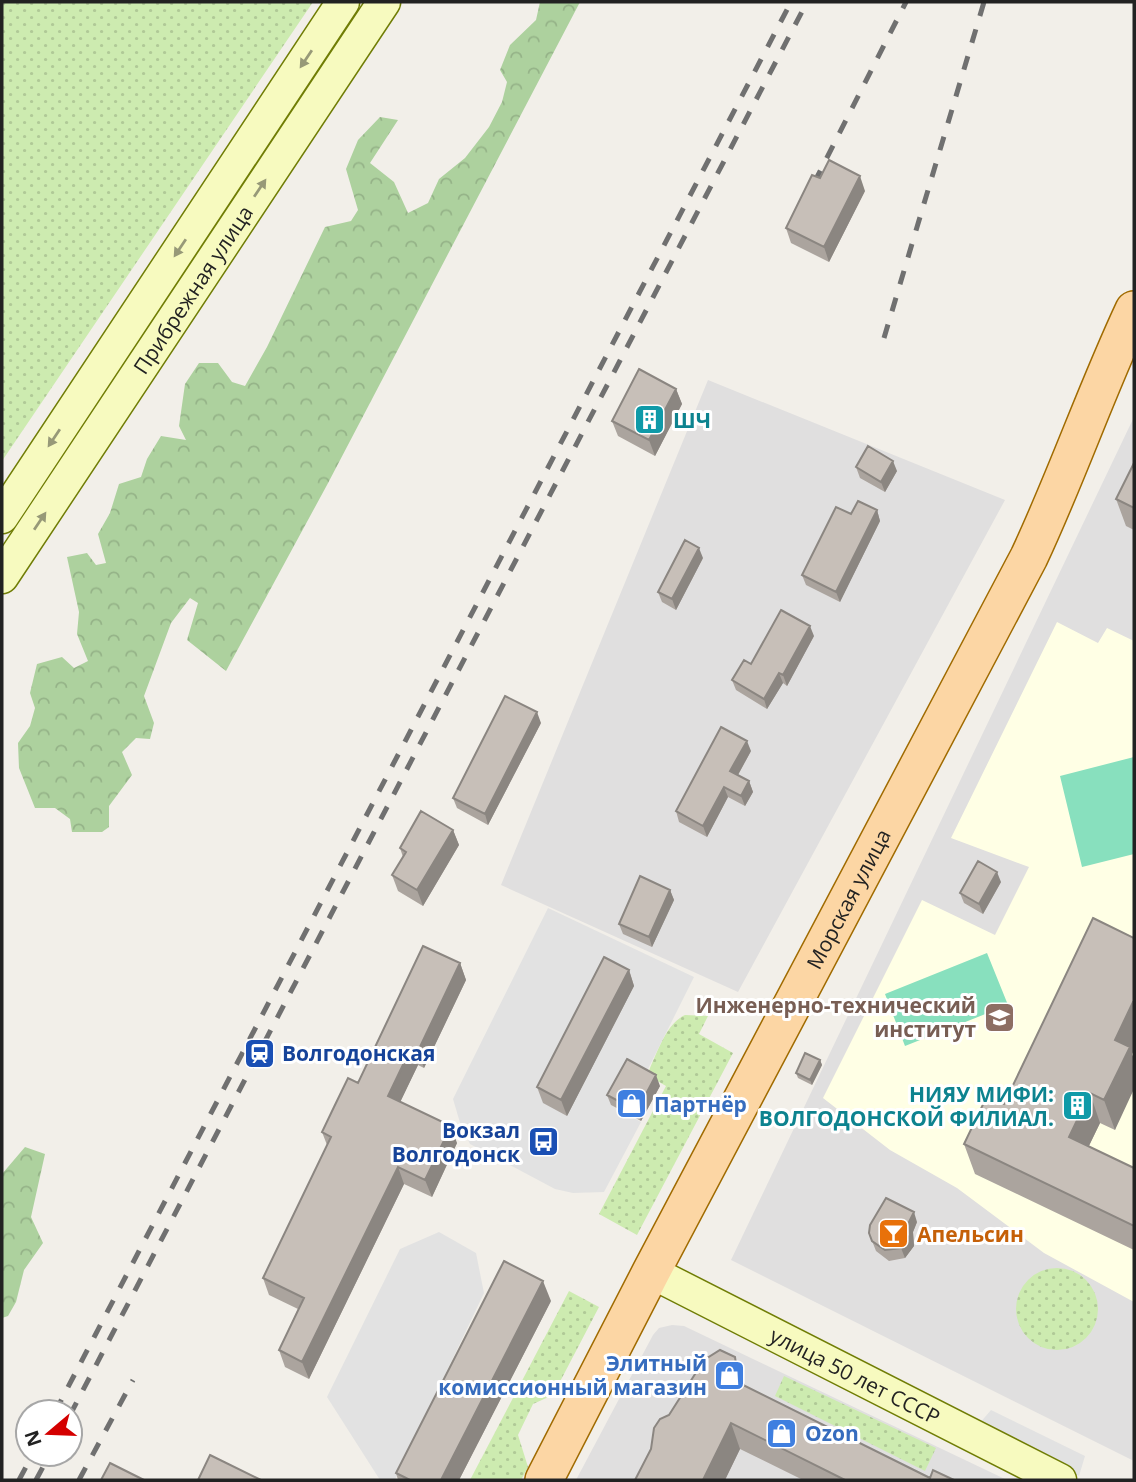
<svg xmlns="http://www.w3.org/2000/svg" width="1136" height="1482" font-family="'Open Sans',sans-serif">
<defs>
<pattern id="grass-dots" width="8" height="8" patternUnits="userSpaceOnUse" patternTransform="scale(1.75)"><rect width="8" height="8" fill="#cdebb0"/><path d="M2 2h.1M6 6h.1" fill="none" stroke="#b0c997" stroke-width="1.8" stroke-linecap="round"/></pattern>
<pattern id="forest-crowns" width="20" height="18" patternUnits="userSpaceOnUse" patternTransform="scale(1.75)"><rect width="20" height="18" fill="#add19e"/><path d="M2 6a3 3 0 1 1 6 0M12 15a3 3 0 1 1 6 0" fill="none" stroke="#95b388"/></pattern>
</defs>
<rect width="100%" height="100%" fill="#f2efe9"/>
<path fill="#e0dfdf" d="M708 380 1005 500 738 992 501 885Z
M1134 417V1461L731 1260Z
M672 1325 684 1326 1007 1480H576L653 1335 659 1328Z"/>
<path fill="#ffffe5" d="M1057 622 1098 643 1107 628 1134 641V1302L1044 1253 957 1188 890 1150 823 1098 922 900 995 935 1029 867 951 838Z"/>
<path fill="url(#grass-dots)" d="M2 2H313L2 461Z
M685 1015 708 1016 699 1034 733 1053 637 1235 599 1214 666 1086 647 1075C656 1056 665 1024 685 1015Z
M1016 1309a41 41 0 1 1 82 0a41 41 0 1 1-82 0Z
M569 1291 599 1307 553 1395 533 1404 518 1435 528 1467 521 1480H470Z
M784 1376 936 1448 925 1471 775 1396Z"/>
<path fill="url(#forest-crowns)" d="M540 2H580L327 485 226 671 187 640 198 603 190 598 171 623 144 696 154 723 150 739 136 738 122 752 132 775 109 806V827L102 832H72L70 819 55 808H35L19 768 18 743 30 726 35 708 30 693 37 664 62 657 74 668 88 661 77 634 79 612 67 557 87 553 96 565 106 563 98 534 110 513 119 484 141 477 147 459 161 436 186 440 179 426 185 384 199 363H218L232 382 245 386 267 347 325 227 351 221 358 210 346 169 358 140 380 117 398 120 370 163 394 182 408 213 428 203 439 179 465 158 489 127 502 102 507 82 500 70 510 45 536 20Z
M25 1147 45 1154 31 1217 43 1243 24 1270 16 1302 8 1316 2 1318V1174Z"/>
<path fill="#88e0be" d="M1134 757V854L1082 867 1060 776Z
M987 953 1008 1005 905 1046 885 994Z"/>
<path fill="#e2e2e2" d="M548 908 694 977 645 1075 631 1068 611 1105 641 1122 604 1192 573 1193 555 1189 470 1144 461 1126 453 1099Z
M439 1232 476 1253 484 1293 395 1480H380L327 1397 400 1249Z
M991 1410 1085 1456 1079 1476 979 1424Z"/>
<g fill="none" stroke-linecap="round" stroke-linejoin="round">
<defs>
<g id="secondary">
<path d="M2 517 343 2"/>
<path id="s1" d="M2 577 384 2"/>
<path id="s2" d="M651 1272 1060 1480"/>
</g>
<g id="primary">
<path id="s3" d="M544 1480 651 1272 1029 557C1067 476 1096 391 1134 310"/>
</g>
</defs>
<use href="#secondary" stroke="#707d05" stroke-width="35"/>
<use href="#primary" stroke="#a06b00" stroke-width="40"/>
<use href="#secondary" stroke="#f7fabf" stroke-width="32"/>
<use href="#primary" stroke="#fcd6a4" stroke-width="37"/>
<path stroke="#707070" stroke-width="5" stroke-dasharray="14 14" stroke-linecap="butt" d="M814 183 906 2
M884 338 984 2
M55 1412 791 2
M70 1415 807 2
M19 1480 33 1454
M36 1480 50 1454
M79 1480 133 1380"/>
</g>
<path fill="#aba49e" d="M865 191 829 262 791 243 786 228Z
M676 389 682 404 655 456 618 436 612 421Z
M1134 463V530L1126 526 1116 499Z
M856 467 897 471 885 492 860 478Z
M877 510 880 521 840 602 806 585 802 575 851 514Z
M703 558 676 610 662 602 658 592Z
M814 636 787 686 783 683 767 709 736 690 732 680 751 664Z
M541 723 488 825 457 808 453 798Z
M751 751 738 775 749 781 753 792 745 806 728 797 707 837 679 822 676 811Z
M453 830 459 845 423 906 398 891 392 875 403 857 400 848Z
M1001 882 983 914 964 903 960 893Z
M670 890 674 900 652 947 623 934 619 924Z
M1134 938V1050L1132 1054 1115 1130 1100 1123 1089 1146 1134 1168V1250L975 1174 964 1144 1004 1104Z
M460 963 466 980 424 1068 418 1065 400 1102 457 1143 432 1197 404 1184 309 1379 285 1367 279 1350 298 1309 269 1295 263 1278 327 1145 322 1132Z
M629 970 634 986 567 1116 543 1103 537 1087Z
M820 1060 822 1065 812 1085 798 1078 796 1073Z
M660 1086 641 1121 611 1105 607 1095Z
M917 1222 913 1232 914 1246 905 1258 889 1261 876 1251 869 1233Z
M551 1301 459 1480H398L396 1473Z
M744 1383 745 1386 930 1478 954 1480H803L740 1449 725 1480H635Z"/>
<path fill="#8b8681" d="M860 176 865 191 829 262 824 247Z
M676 389 682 404 655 456 649 440Z
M893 461 897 471 885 492 881 482Z
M877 510 880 521 840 602 836 592Z
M699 548 703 558 676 610 672 599Z
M810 626 814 636 787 686 783 675Z
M779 673 783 683 767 709 764 699Z
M537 712 541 723 488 825 485 814Z
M747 741 751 751 734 782 730 771Z
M749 781 753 792 745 806 741 796Z
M724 787 728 797 707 837 703 826Z
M453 830 459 845 423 906 417 890Z
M997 872 1001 882 983 914 979 904Z
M670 890 674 900 652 947 649 937Z
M460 963 466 980 424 1068 418 1051Z
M629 970 634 986 567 1116 561 1100Z
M1133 1002 1134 1006V1050L1132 1054 1134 1059V1089L1115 1130 1104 1100 1115 1040Z
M411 1048 418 1065 395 1113 388 1096Z
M820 1060 822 1065 812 1085 810 1080Z
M656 1075 660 1086 641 1121 637 1111Z
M1090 1093 1100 1123 1079 1166 1069 1137Z
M451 1126 457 1143 432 1197 425 1180Z
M398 1167 404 1184 309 1379 302 1362Z
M914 1212 917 1222 913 1232 914 1246 905 1258 901 1248 909 1222Z
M543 1281 551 1301 459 1480H441Z
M735 1357 744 1383 745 1389 729 1378Z
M731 1423 740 1449 725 1480H703Z"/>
<path fill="#c7bfb8" stroke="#8b8681" stroke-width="2" d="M829 160 860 176 824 247 786 228 812 175 820 178Z
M639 369 676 389 649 440 612 421Z
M868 446 893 461 881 482 856 467Z
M1134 463V508L1116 499Z
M858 501 877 510 836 592 802 575 836 507 851 514Z
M685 540 699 548 672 599 658 592Z
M781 610 810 626 783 675 779 673 764 699 732 680 744 660 751 664Z
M505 696 537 712 485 814 453 798Z
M721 727 747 741 730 771 749 781 741 796 724 787 703 826 676 811Z
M421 811 453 830 417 890 392 875 406 852 400 848Z
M978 861 997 872 979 904 960 893Z
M640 876 670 890 649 937 619 924Z
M1093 918 1134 938V1002H1133L1115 1040 1130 1047 1104 1100 1090 1093 1069 1137 1134 1168V1226L964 1144 987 1096 1004 1104Z
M423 946 460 963 418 1051 411 1048 388 1096 451 1126 425 1180 398 1167 302 1362 279 1350 304 1298 263 1278 331 1137 322 1132 334 1107 348 1078 358 1083Z
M604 957 629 970 561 1100 537 1087Z
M805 1053 820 1060 810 1080 796 1073Z
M627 1059 656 1075 637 1111 607 1095Z
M886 1198 914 1212 909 1222 910 1235 901 1248 885 1250 872 1241 869 1233 870 1225Z
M504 1261 543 1281 441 1480H410L396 1473Z
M720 1350 735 1357 736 1364 729 1378 930 1478 933 1470 954 1480H845L731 1423 703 1480H635L651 1449 654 1428 660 1419 669 1415 704 1360Z
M210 1455 261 1480H198Z
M110 1463 144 1480H101Z"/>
<defs><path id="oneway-solid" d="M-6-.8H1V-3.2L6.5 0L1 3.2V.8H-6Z" transform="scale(1.75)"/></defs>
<g fill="#979978">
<use href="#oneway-solid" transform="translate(306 59) rotate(124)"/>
<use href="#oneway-solid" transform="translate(260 188) rotate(-56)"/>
<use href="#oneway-solid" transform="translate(180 248) rotate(124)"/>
<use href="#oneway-solid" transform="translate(54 438) rotate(124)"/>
<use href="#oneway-solid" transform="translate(40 521) rotate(-56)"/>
</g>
<defs>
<symbol id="building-square" viewBox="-11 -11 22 22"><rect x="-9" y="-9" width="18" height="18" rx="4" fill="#0f9aa8" stroke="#fff"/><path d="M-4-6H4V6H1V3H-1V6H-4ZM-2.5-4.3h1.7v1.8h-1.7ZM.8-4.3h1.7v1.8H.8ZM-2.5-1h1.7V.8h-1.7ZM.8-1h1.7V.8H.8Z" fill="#fff"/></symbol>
<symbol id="university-square" viewBox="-11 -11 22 22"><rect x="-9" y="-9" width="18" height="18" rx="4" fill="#8d6e63" stroke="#fff"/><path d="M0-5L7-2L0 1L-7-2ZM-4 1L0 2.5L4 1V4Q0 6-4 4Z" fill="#fff"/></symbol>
<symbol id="station-square" viewBox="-11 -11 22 22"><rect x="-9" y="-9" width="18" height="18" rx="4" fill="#1a4fb4" stroke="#fff"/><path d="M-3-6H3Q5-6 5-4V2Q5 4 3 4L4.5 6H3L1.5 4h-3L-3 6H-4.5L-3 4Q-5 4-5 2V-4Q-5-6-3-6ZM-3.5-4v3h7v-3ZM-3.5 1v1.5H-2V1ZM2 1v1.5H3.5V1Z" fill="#fff"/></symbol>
<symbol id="shop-square" viewBox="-11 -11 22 22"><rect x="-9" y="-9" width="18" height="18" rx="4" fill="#3f7fe0" stroke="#fff"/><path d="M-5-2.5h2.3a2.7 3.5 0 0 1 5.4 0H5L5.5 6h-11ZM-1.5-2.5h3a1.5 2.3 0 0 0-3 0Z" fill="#fff"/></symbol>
<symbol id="bus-square" viewBox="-11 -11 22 22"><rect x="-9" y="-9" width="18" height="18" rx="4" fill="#1a4fb4" stroke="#fff"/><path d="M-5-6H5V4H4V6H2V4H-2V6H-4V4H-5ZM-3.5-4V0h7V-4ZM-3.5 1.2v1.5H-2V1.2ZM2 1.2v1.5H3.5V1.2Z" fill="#fff"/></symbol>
<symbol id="bar-square" viewBox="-11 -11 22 22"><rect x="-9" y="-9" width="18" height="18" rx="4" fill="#e8710a" stroke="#fff"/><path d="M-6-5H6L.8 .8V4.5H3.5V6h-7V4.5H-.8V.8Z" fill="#fff"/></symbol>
</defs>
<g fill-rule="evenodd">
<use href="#building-square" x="632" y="402" width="35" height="35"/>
<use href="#university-square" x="982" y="1000" width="35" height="35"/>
<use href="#station-square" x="242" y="1036" width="35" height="35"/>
<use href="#shop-square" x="614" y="1086" width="35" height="35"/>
<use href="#building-square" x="1060" y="1088" width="35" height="35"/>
<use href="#bus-square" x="526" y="1124" width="35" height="35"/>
<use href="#bar-square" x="876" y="1216" width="35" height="35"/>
<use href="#shop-square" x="712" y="1358" width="35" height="35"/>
<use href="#shop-square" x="764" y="1416" width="35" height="35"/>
</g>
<g text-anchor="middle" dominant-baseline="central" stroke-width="6" stroke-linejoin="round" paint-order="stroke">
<g font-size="21" fill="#222" stroke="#fff">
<text stroke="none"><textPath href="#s1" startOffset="345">Прибрежная улица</textPath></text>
<text stroke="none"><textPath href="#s3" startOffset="656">Морская улица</textPath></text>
<text stroke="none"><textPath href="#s2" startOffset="229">улица 50 лет СССР</textPath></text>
</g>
<g font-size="21" font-weight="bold" fill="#0d838f" stroke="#fff" text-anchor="start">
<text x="673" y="420">ШЧ</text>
<text x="1054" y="1094" text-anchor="end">НИЯУ МИФИ:<tspan x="1054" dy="24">ВОЛГОДОНСКОЙ ФИЛИАЛ.</tspan></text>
</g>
<g font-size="21" font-weight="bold" fill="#785e54" stroke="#fff" text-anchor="end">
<text x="976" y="1005">Инженерно-технический<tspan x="976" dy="24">институт</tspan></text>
</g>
<g font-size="21" font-weight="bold" fill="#164399" stroke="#fff" text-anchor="start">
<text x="282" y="1053">Волгодонская</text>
<text x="520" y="1130" text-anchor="end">Вокзал<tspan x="520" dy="24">Волгодонск</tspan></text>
</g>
<g font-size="21" font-weight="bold" fill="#366cbe" stroke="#fff" text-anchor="start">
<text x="654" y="1104">Партнёр</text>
<text x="707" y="1363" text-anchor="end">Элитный<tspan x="707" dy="24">комиссионный магазин</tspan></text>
<text x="805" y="1433">Ozon</text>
</g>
<g font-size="21" font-weight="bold" fill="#c56008" stroke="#fff" text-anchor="start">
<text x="917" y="1234">Апельсин</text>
</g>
</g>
<rect width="1136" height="1482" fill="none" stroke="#222222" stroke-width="7"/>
<g transform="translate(49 1433) rotate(251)"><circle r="33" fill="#ffffff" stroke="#a7a7a7" stroke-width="2"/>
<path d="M0-5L12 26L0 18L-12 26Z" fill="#d40000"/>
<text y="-10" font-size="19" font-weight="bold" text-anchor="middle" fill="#222222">N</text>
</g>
</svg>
